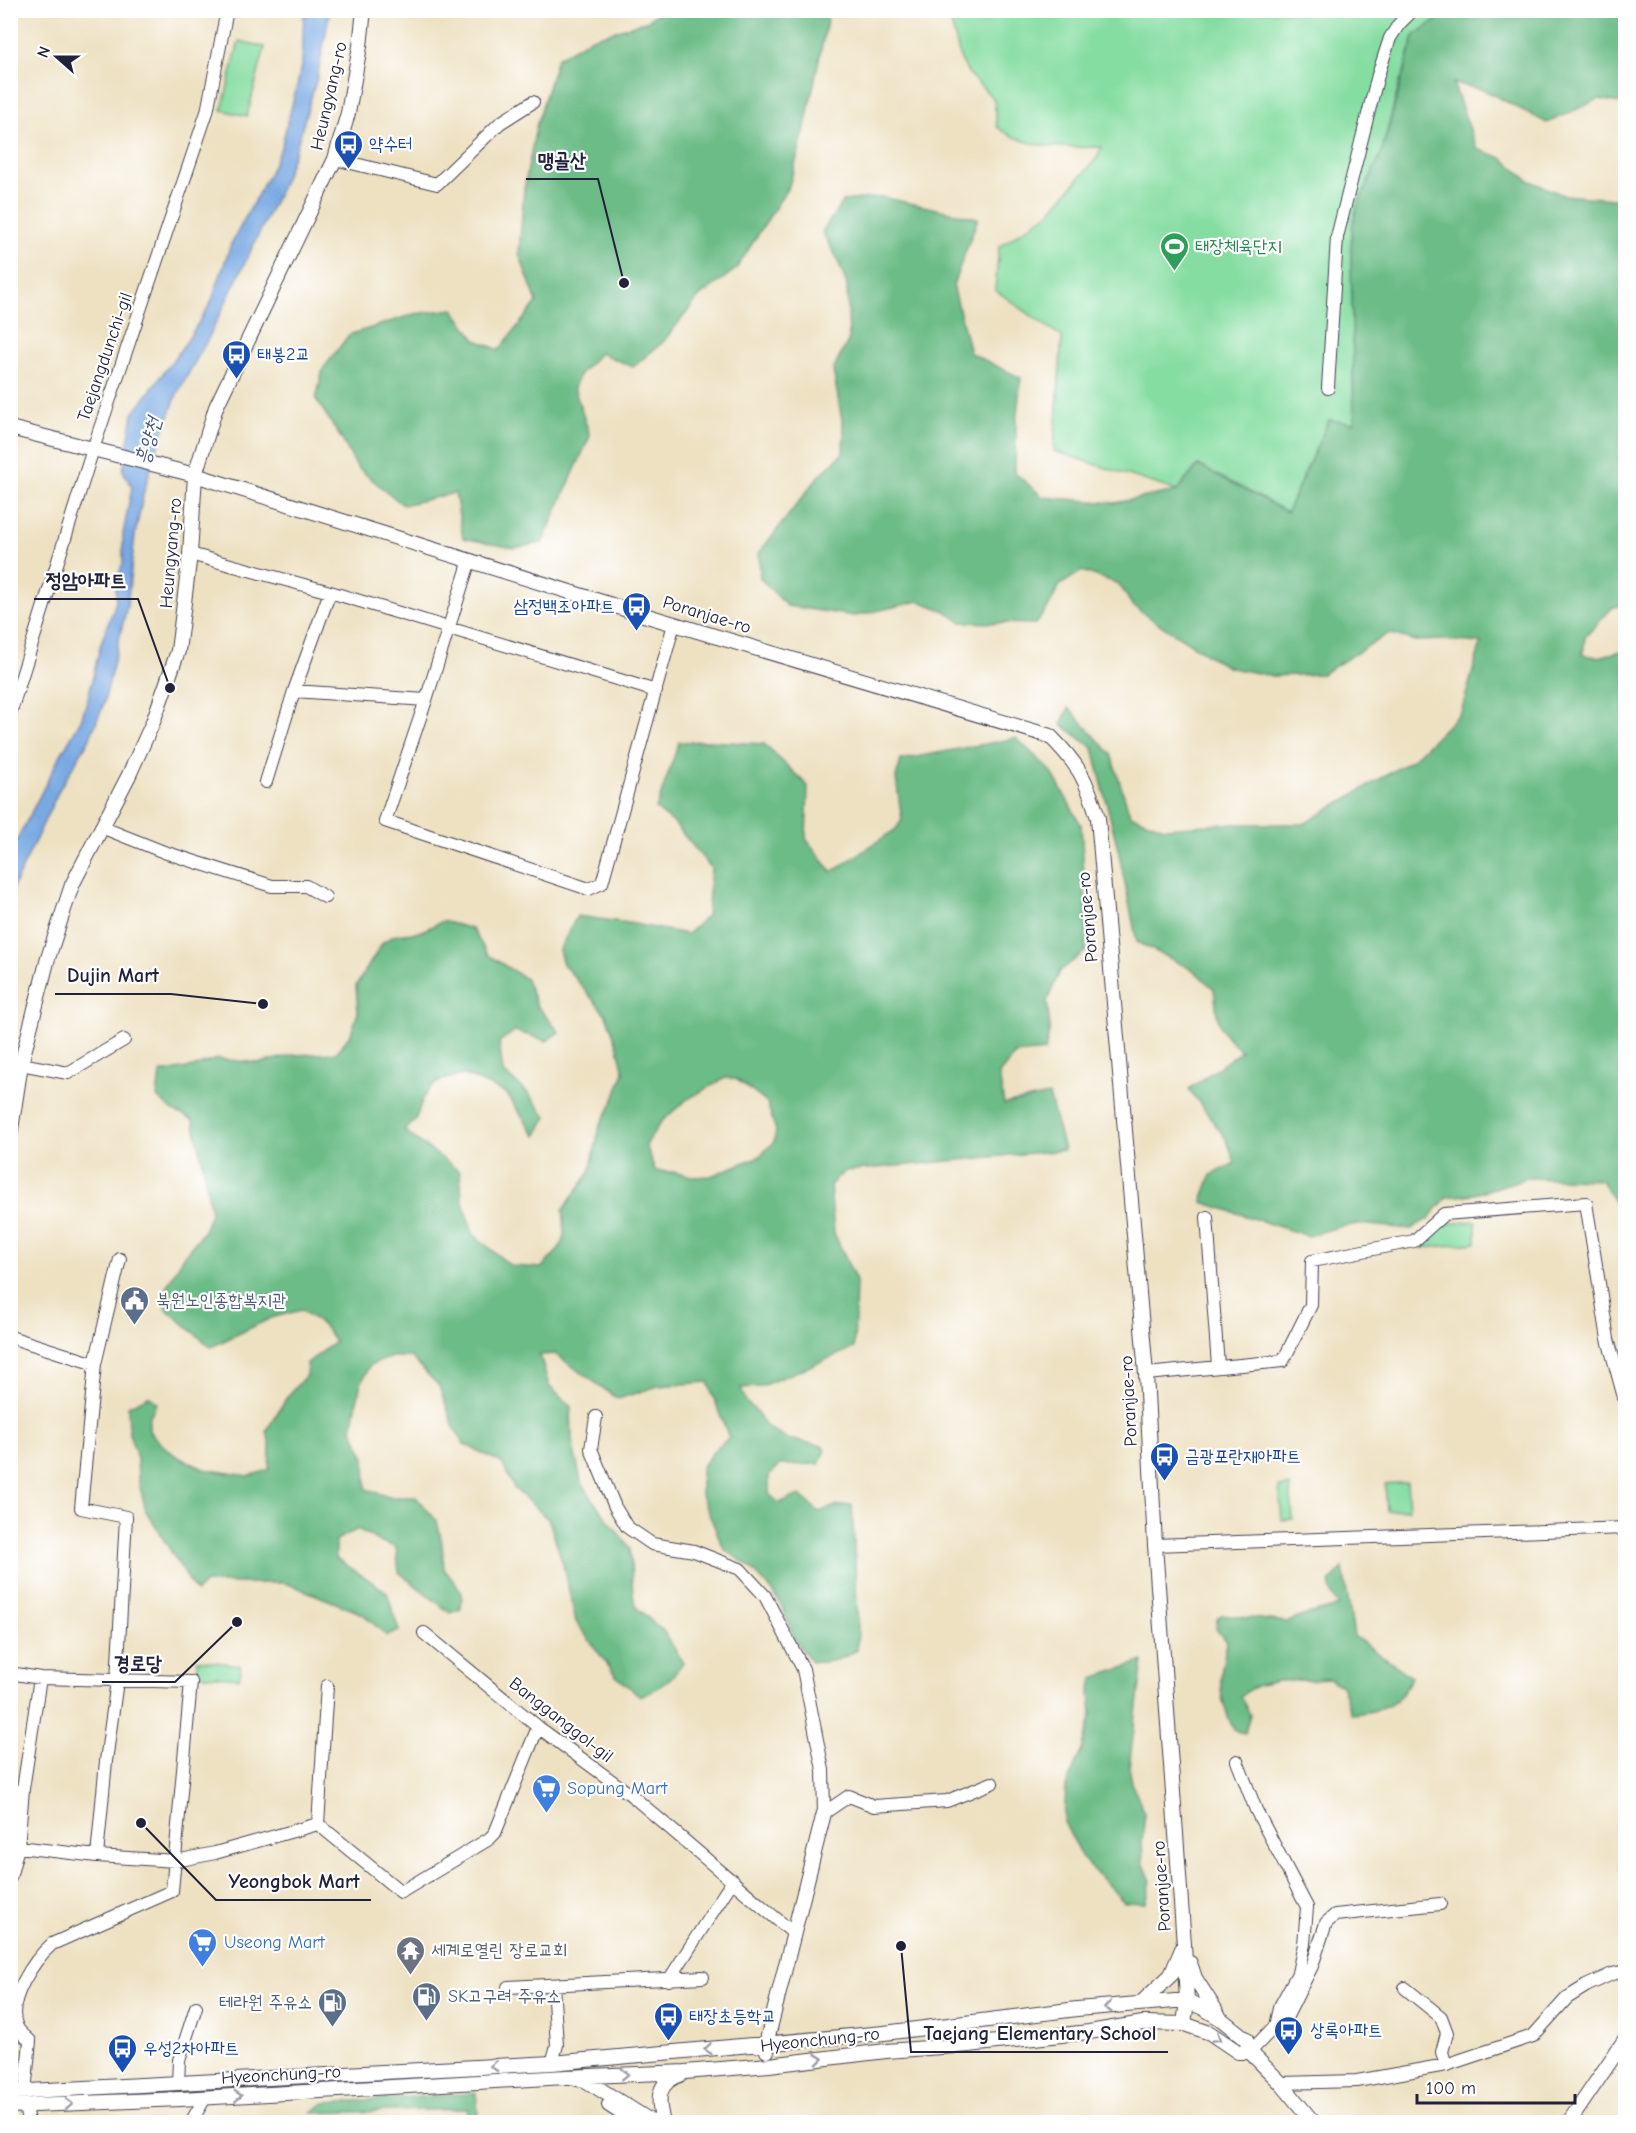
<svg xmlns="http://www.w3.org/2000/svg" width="1636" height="2133" font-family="'Comic Neue','Poor Story',sans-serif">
<rect width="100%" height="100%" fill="#fff"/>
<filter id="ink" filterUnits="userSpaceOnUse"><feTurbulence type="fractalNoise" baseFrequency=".0167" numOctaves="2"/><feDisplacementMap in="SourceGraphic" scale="12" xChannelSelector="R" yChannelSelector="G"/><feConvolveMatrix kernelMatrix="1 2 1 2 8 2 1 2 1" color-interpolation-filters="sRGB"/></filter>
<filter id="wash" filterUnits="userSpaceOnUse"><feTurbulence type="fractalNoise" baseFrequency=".008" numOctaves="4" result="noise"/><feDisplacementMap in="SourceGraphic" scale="24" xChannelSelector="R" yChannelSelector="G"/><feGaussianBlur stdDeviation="1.35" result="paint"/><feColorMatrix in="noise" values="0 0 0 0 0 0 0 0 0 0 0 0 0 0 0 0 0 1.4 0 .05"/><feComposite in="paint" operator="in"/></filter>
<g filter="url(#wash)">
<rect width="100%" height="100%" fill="#eee1c2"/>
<path fill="#85dda1" stroke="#54806e" stroke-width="1.5" d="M951 11H1451L1445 13 1400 81 1381 154 1357 207 1352 228 1351 254 1354 424 1329 420 1287 512 1198 465 1177 491 1054 451 1062 337 995 290 999 247 1050 212 1096 159 1102 147C1063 147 1030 151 997 127L994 99 969 74 961 60 951 23Z
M239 41 265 47 247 116 222 110Z
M1476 1221V1243L1422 1248 1443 1224Z
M1407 1482 1409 1509 1387 1511 1385 1484Z
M1290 1486 1293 1519 1282 1520 1279 1487Z
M197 1660 240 1665 241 1672 239 1678 204 1675 197 1668Z"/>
<path fill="#6cbc87" stroke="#476f61" stroke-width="1.5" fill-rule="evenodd" d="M1451 10 1625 11V104L1599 99 1547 123 1484 90 1453 83 1477 149 1502 158 1528 180 1563 195 1625 200V604L1612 608 1585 637 1583 654C1602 661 1607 652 1625 651V1265L1620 1211 1601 1180 1526 1178 1475 1194 1447 1197 1428 1219 1411 1229 1358 1224 1338 1227 1308 1236 1202 1202 1211 1175 1235 1163 1227 1140 1189 1089 1241 1051C1215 1026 1218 1023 1214 989L1193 970 1137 942 1118 849 1093 748 1061 724 1069 708 1111 754 1130 815 1164 828 1223 824H1304L1412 760 1461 712 1481 643 1446 640 1415 641 1389 633 1322 674 1272 676 1227 667 1156 622 1132 605 1119 584 1082 571 1060 585 1048 608 1035 624 961 622 945 611 919 601 855 616 787 606 760 578 759 553 819 476 843 453 844 431 833 370 849 339 847 285 837 258 822 232 843 201 882 197 978 218 953 285 970 353 1021 378 1016 423 1015 473 1043 497 1114 503 1177 491 1198 465 1287 512 1329 420 1354 423 1351 254 1352 228 1357 207 1381 154 1414 36Z
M660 11H829L804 132 789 186 736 269 699 297 663 342 633 367 600 353 579 375 574 388 590 436 542 543 514 548 463 538 455 493 403 505 357 467 341 438 316 399 323 369 349 335 414 314 453 309 476 340 499 350 537 302 519 254 524 189 536 127 557 58 592 38 647 21Z
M1016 738 1051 771 1081 825 1086 908V951L1060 971 1047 1001 1050 1028 1045 1051 1015 1054 999 1074 1004 1104 1049 1095 1064 1150 845 1171 830 1185 834 1233 856 1281 854 1348 759 1387 741 1388 746 1402 753 1408 767 1427 787 1439 823 1446 825 1450 819 1464 780 1465 769 1476V1494L779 1503 800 1495 819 1512 836 1506 852 1505 858 1626 857 1650C841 1659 830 1664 811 1662L793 1637 785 1613 774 1593 750 1567 724 1549 701 1495V1468L716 1448 729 1438 708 1382 658 1386 618 1399 555 1354 540 1355 549 1386 571 1407 572 1441 581 1481 595 1503 630 1548 633 1595 637 1608 663 1631 683 1662C673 1680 659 1688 640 1696L615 1675 576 1622 563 1564 549 1520 514 1488 502 1463 464 1444 455 1430 439 1386 411 1357H392L370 1365 360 1386 352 1429 365 1458 366 1489 389 1497H416L437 1521 442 1543 444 1569 462 1592 461 1609 450 1613 399 1572 396 1547 378 1541 358 1529 336 1540V1558L387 1592 399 1631 387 1636 363 1614 299 1588 284 1583H205L196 1592 146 1511 138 1479 137 1458 129 1433 128 1406 149 1396 157 1403 149 1418V1431L160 1443 176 1456 204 1469 248 1476 269 1470 270 1447 267 1430 287 1397 307 1374V1363L335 1342 324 1326 301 1310 271 1318 211 1347 165 1308V1289L184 1256 204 1231 211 1213 203 1164 193 1120 172 1110 157 1097 160 1073 193 1067 217 1059 260 1063 294 1055 336 1053 351 1034 358 1012 356 986 383 942 396 935 420 932 443 921 472 929 488 955 526 979 537 1006 559 1032 547 1041 515 1031 499 1042 503 1072 526 1091 547 1117 536 1136 506 1093 465 1075 443 1079 432 1086 423 1098 415 1121 404 1130C422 1145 442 1157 460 1172L462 1199 473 1234 511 1266 541 1268C564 1247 567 1240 563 1210L590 1172 600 1125 613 1102 624 1072 617 1044 606 1015 563 964 559 950 577 916 629 923 687 934 707 916 711 868 674 823 656 809 679 742 709 741 764 744 808 786 806 839 832 872 896 829 902 820 896 778 901 760ZM725 1078 736 1079 767 1103 776 1131 774 1142 760 1156 711 1176 694 1177 673 1172 655 1171 646 1145 661 1122 686 1100Z
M1343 1568 1354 1636 1411 1677C1399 1708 1381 1711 1351 1714L1342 1686 1330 1679 1277 1681 1256 1686 1240 1696 1250 1714 1245 1733 1234 1730C1217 1695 1218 1681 1227 1643L1216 1629 1217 1619 1221 1615 1288 1622 1311 1613 1339 1606 1333 1597 1329 1583Z
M1143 1661 1129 1767 1133 1787 1145 1813 1142 1842 1143 1862 1151 1881 1146 1903 1124 1902 1082 1858 1064 1822 1066 1787 1082 1749 1092 1714 1090 1694 1093 1678Z
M476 2093 479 2122H466L468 2109 312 2113 323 2103Z"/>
<path fill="#79a9e3" stroke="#4e668f" stroke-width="1.5" d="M304 11H330L317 78 296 148 281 188 209 337 177 394 156 451 144 491 135 535 127 606 104 703 89 740 60 788 11 892V852L59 758 81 720 88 698 101 643 116 602V583L123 563V534L132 487 123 471 133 414 187 341 211 303 231 244 269 174 281 148 302 66Z"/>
</g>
<g filter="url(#ink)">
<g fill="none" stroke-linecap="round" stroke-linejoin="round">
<defs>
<path id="minor" d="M335 159 437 184 500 123 533 102
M1328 388 1337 237 1378 75 1390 38 1399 24 1413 10
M190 554 330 592 656 691
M470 560 426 700 385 821 589 889 602 883 674 624
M294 691 426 700
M10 714 93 449 207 112 227 10
M266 782 294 691 330 592
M101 827 164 852 272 886H306L325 897
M21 1064 68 1073 124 1040
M1207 1217 1218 1366
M10 1337 95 1364 81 1508 126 1517 117 1681 106 1761 97 1856
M95 1364 120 1259
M1146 1374 1283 1361 1311 1305 1312 1261 1414 1241 1444 1214 1586 1203 1608 1339 1626 1405
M596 1417 591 1449 615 1507 627 1527 652 1544 694 1551 740 1569 765 1596 803 1669 823 1770 824 1813
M1155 1545 1626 1528
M424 1633 538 1727 631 1795 793 1933
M10 1673 40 1678 191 1682 172 1891 52 1944C34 1960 5 2002 17 2027 19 2032 26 2037 30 2041L25 2092
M1237 1761 1256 1810 1307 1907 1304 1944 1298 1973 1279 2008 1275 2026
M824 1813 849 1796 874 1806 947 1801 992 1783
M318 1824 401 1892 489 1839 495 1833 538 1727
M318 1824 327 1686
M10 1846 97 1856 176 1861 215 1853 318 1824
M10 1878 18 1847 23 1789 40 1678
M669 1980 733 1880
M508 1987 703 1977
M1405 1988 1441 2017 1447 2033 1442 2052 1446 2065
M1250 2052 1275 2026 1286 2018 1312 1966 1326 1923 1335 1915 1440 1904
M552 2063 557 2045 553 1985
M178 2083 179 2060 196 2007
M1281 2083 1357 2081 1446 2065 1533 2036 1567 1998 1586 1986 1612 1974 1626 1971
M25 2106 28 2122
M191 2122 205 2098"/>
<path id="tertiary" d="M10 428 195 475 634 612 1050 736C1078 764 1087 780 1098 818L1146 1374 1155 1545 1184 1944 1187 2001 1184 2024
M10 1136 21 1064 48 958 72 885 129 775 153 722 178 651 190 554 195 475 216 407 335 159 348 113 360 46 364 10
M1190 1963 1195 1978 1218 2014
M1141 2003 1171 1975 1182 1949
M767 2051 766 2044 824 1813
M577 2079 585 2080 652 2122
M10 2092 552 2063 884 2033 1077 2009 1175 2001H1187L1203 2008 1221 2019 1246 2039 1250 2052 1281 2083 1313 2122
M609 2105 635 2122
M10 2106 180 2099 566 2077 685 2072 769 2065 886 2051 969 2045 1089 2032 1143 2023 1184 2024 1210 2033 1238 2052H1250
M663 2122C657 2100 656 2082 682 2074
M1569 2122 1626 2038"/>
</defs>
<use href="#minor" stroke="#413f4f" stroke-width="14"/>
<use href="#tertiary" stroke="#413f4f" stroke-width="16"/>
<use href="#minor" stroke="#fff" stroke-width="12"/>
<use href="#tertiary" stroke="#fff" stroke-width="14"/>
</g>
<defs><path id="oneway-chevron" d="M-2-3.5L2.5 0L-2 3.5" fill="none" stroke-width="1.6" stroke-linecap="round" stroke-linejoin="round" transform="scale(1.5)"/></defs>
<g stroke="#9c9ca7">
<use href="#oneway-chevron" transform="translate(1108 2007) rotate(176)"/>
<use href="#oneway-chevron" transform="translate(1217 2038) rotate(34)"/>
<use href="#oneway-chevron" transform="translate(708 2049) rotate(175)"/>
<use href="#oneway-chevron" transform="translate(819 2059) rotate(-7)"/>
<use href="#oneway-chevron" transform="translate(494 2066) rotate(177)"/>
<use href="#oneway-chevron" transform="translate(625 2074) rotate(-2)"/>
<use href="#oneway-chevron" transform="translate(238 2096) rotate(-3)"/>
<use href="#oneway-chevron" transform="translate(69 2104) rotate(-2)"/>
</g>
</g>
<defs>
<symbol id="bus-pin" viewBox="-11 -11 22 30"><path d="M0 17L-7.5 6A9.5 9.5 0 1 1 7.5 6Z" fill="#1a4fb4" stroke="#fff"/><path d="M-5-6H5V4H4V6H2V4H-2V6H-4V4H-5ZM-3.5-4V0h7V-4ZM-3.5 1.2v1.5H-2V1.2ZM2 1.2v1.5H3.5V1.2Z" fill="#fff"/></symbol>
<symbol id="stadium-pin" viewBox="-11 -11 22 30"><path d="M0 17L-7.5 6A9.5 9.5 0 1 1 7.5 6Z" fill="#2e9e5b" stroke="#fff"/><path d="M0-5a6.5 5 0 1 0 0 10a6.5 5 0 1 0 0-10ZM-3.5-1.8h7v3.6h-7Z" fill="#fff"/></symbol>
<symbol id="civic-pin" viewBox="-11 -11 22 30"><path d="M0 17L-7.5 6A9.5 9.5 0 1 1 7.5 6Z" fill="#5c6f8a" stroke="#fff"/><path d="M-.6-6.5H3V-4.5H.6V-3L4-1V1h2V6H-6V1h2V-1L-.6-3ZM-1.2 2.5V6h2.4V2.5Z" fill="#fff"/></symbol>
<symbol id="supermarket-pin" viewBox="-11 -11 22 30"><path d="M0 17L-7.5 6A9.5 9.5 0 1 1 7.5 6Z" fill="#3f7fe0" stroke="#fff"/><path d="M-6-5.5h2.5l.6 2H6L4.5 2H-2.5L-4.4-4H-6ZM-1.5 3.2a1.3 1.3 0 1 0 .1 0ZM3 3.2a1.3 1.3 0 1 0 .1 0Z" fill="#fff"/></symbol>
<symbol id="temple-pin" viewBox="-11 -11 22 30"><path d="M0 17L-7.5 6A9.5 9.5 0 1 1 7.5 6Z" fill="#6b7280" stroke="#fff"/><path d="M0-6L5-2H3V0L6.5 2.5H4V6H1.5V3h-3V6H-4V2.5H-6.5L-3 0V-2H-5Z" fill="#fff"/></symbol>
<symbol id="fuel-pin" viewBox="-11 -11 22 30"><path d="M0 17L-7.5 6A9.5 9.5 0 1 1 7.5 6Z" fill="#5c6f8a" stroke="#fff"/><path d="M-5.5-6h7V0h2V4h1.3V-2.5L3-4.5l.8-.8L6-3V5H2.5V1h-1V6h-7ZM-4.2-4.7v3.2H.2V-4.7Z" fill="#fff"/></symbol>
</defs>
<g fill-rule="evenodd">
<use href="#bus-pin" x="332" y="128" width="33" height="45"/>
<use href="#stadium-pin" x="1158" y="230" width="33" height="45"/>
<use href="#bus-pin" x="220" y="338" width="33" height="45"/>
<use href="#bus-pin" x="620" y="590" width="33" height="45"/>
<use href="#civic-pin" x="118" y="1284" width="33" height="45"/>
<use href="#bus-pin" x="1148" y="1440" width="33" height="45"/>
<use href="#supermarket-pin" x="530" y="1772" width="33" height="45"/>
<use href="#supermarket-pin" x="186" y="1926" width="33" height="45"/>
<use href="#temple-pin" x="394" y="1934" width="33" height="45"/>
<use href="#fuel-pin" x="410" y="1980" width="33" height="45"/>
<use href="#fuel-pin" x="316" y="1986" width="33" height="45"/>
<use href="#bus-pin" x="652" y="2000" width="33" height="45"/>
<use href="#bus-pin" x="1272" y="2014" width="33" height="45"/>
<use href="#bus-pin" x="106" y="2032" width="33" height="45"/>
</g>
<g text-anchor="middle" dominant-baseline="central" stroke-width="4.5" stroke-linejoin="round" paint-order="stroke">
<g font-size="18" fill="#22223b" stroke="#fff">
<text transform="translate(329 96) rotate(-77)">Heungyang-ro</text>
<text transform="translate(105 357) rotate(-71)">Taejangdunchi-gil</text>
<text transform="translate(171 553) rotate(-85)">Heungyang-ro</text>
<text transform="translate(707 615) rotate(17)">Poranjae-ro</text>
<text transform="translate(1088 917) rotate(-95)">Poranjae-ro</text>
<text transform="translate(1129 1401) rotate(-93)">Poranjae-ro</text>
<text transform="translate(561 1720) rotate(38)">Bangganggol-gil</text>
<text transform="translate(1162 1886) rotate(-94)">Poranjae-ro</text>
<text transform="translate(820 2040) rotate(-6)">Hyeonchung-ro</text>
<text transform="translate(281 2075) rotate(-3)">Hyeonchung-ro</text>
</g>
<g font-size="18" fill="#164399" stroke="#fff" text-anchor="start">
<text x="369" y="144">약수터</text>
<text x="257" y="354">태봉2교</text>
<text x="615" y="606" text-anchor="end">삼정백조아파트</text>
<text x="1185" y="1456">금광포란재아파트</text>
<text x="689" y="2016">태장초등학교</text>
<text x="1310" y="2030">상록아파트</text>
<text x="143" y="2048">우성2차아파트</text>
</g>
<g font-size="18" fill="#27864d" stroke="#fff" text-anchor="start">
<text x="1195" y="246">태장체육단지</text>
</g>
<g font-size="18" fill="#4e5e75" stroke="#fff" text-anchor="start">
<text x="156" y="1300">북원노인종합복지관</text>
<text x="448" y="1996">SK고구려 주유소</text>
<text x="312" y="2002" text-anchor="end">테라원 주유소</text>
</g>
<g font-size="18" fill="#366cbe" stroke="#fff" text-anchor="start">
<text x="567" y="1788">Sopung Mart</text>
<text x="224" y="1942">Useong Mart</text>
</g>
<g font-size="18" fill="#5b616d" stroke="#fff" text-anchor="start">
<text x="431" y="1950">세계로열린 장로교회</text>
</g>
<g font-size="20" font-style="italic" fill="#45587e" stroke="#fff">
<text transform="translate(148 441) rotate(-74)">흥양천</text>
</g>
</g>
<path fill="none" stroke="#22223b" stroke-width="2" d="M624 283L598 179H526M170 688L138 599H34M263 1004L171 994H55M237 1622L175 1682H102M141 1823L216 1900H371M901 1946L911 2052H1168"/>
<g fill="#22223b" stroke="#fff" stroke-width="2">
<circle cx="624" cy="283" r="6"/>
<circle cx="170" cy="688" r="6"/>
<circle cx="263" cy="1004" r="6"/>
<circle cx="237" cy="1622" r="6"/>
<circle cx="141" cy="1823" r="6"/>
<circle cx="901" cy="1946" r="6"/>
</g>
<g font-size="20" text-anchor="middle" font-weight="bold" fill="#22223b" stroke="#fff" stroke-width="4.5" stroke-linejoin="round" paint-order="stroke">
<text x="562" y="167">맹골산</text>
<text x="86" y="587">정암아파트</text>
<text x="113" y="982">Dujin Mart</text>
<text x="138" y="1670">경로당</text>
<text x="294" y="1888">Yeongbok Mart</text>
<text x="1040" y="2040">Taejang Elementary School</text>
</g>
<rect width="1636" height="2133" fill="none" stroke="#fff" stroke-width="36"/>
<g transform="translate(57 57) rotate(291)" stroke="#ffffff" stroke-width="4.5" paint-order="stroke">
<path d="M0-4.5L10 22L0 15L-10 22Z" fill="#22223b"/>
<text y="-9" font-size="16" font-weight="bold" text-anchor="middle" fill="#22223b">N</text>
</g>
<path d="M1417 2094v9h158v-9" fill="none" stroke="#22223b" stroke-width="3"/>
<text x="1426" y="2094" font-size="18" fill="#22223b" stroke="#ffffff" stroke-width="4.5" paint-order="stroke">100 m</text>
</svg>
